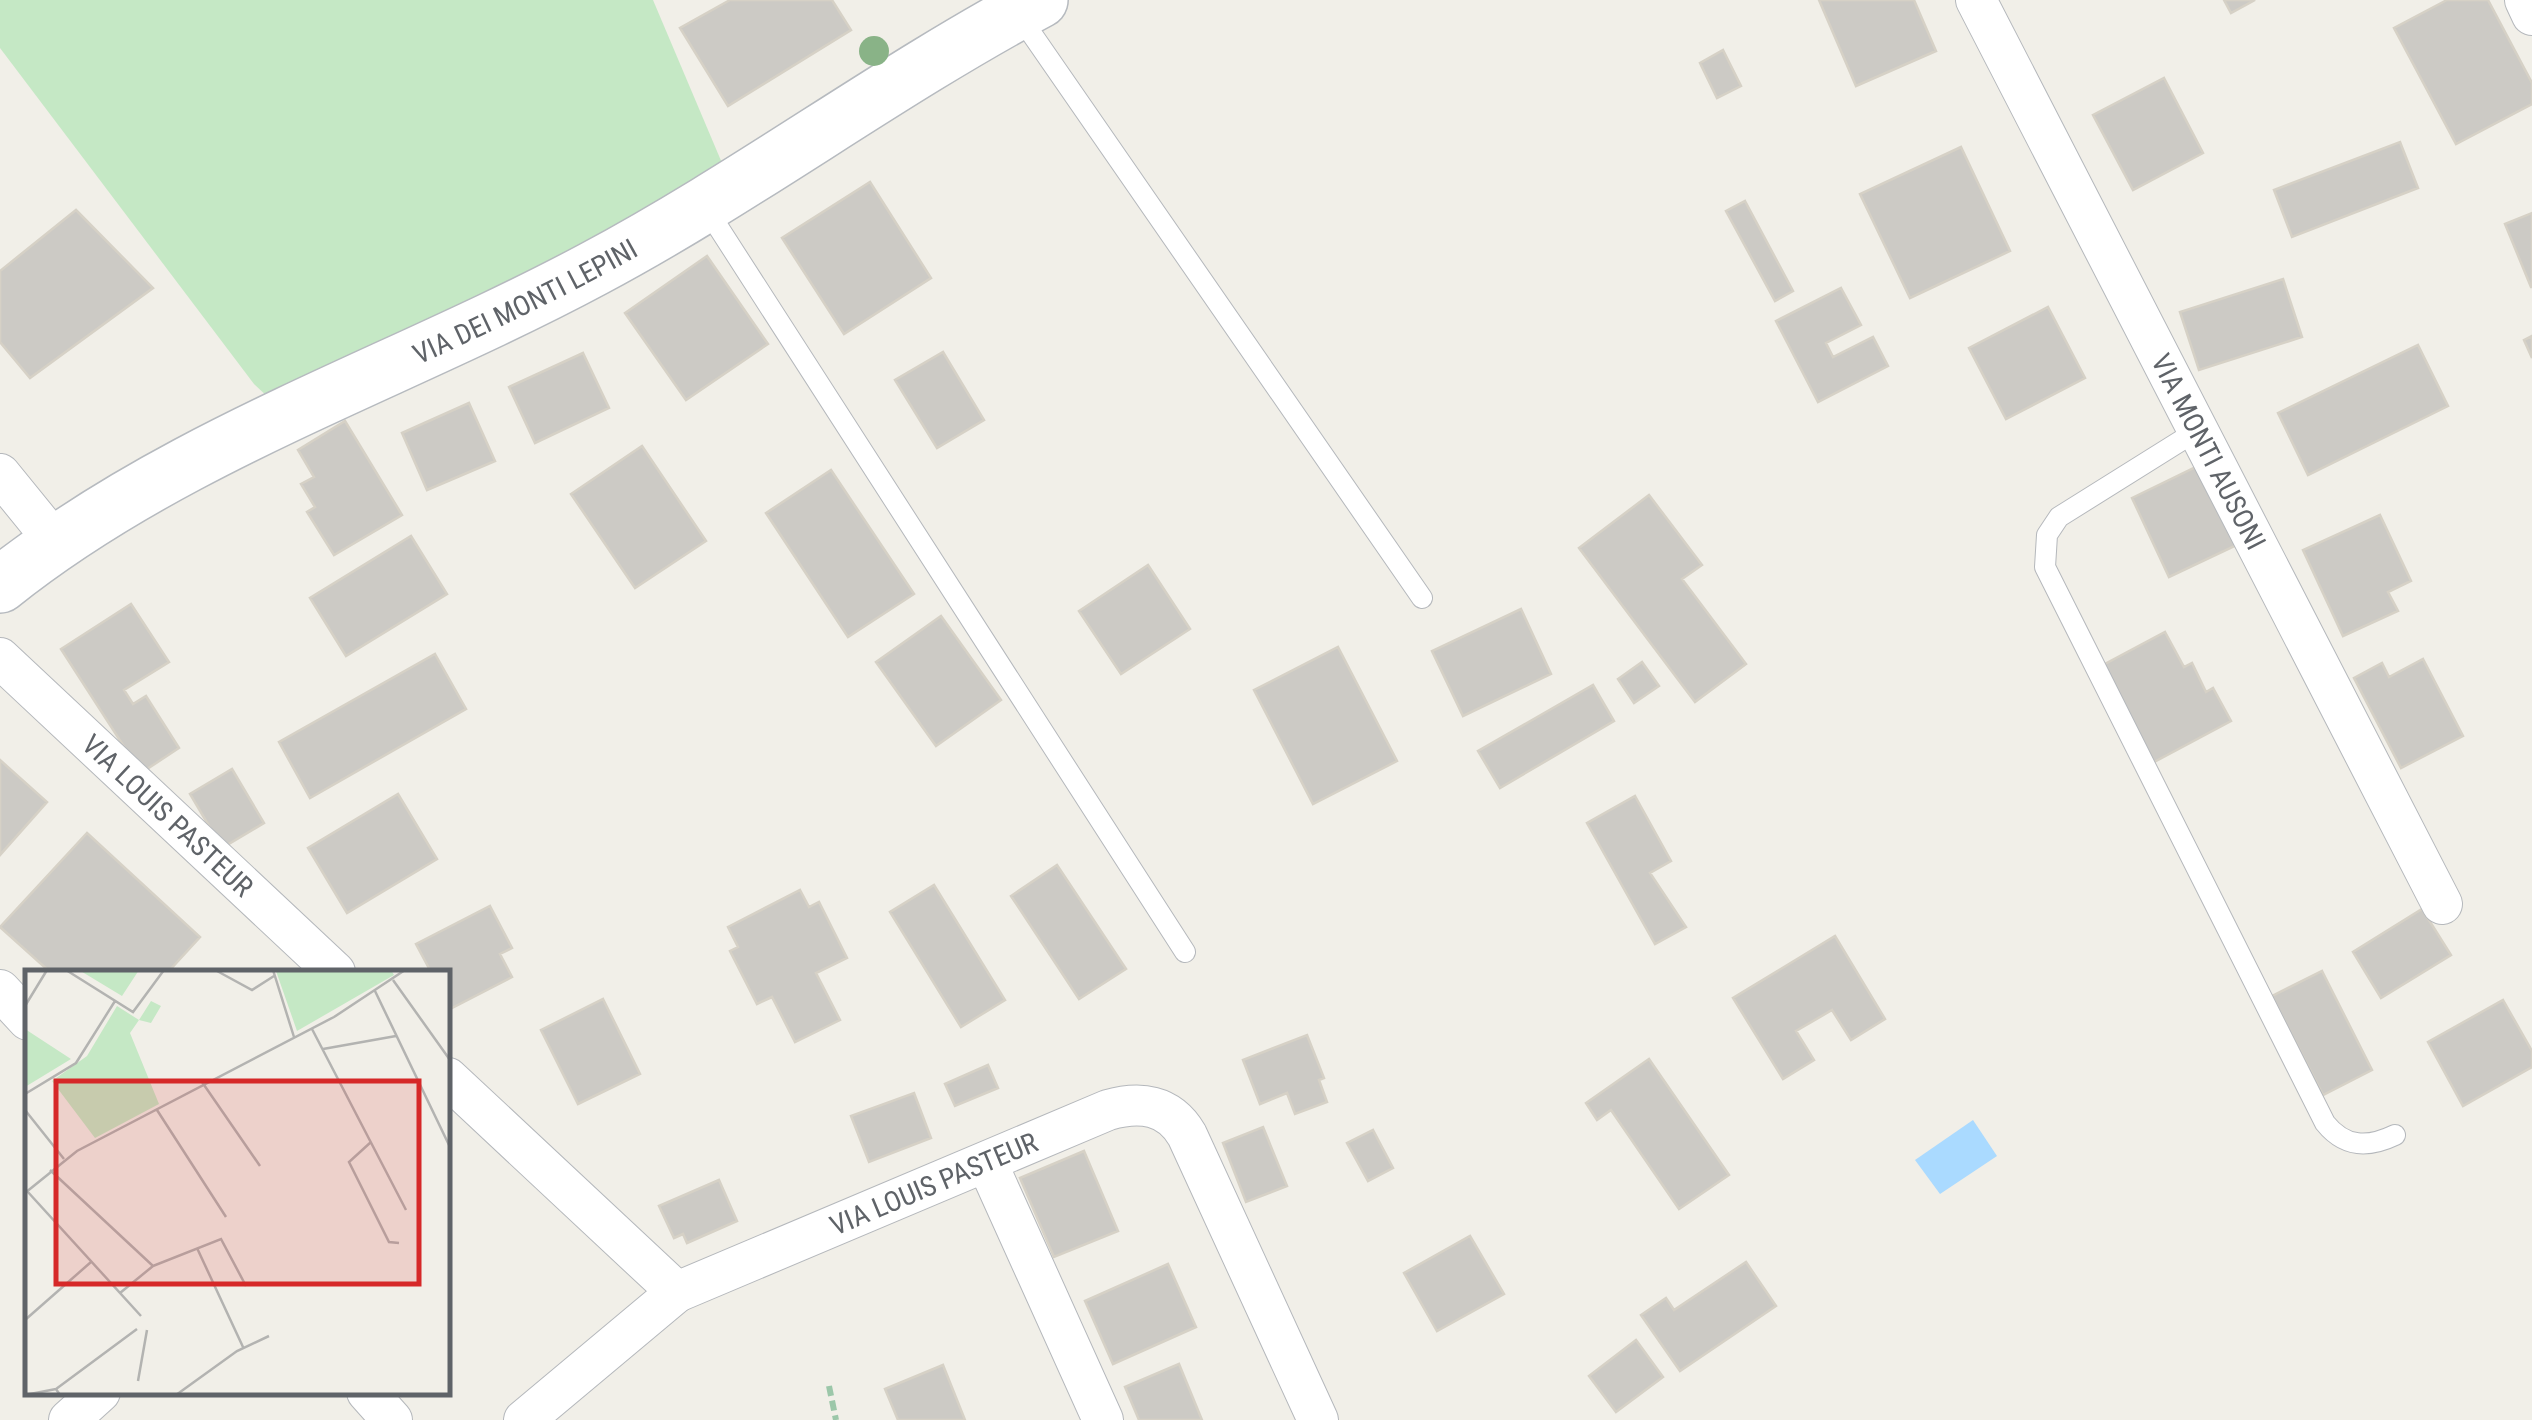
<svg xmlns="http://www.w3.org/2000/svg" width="2532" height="1420" font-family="'Roboto Condensed',sans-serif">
<rect width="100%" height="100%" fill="#f1efe8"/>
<path fill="#c5e8c5" d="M0 0H653L722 163 620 235 270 399 254 384 0 48Z"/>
<path fill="#aadaff" d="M1973 1120 1997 1156 1940 1194 1915 1160Z"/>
<path fill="#cccac5" stroke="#d6d1c6" stroke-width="2.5" d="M730 0H832L851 30 728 106 680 28Z
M1819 0H1914L1936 51 1856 86Z
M2224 0H2255L2231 13Z
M2447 0H2488L2532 83V104L2456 144 2394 28Z
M1723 50 1741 86 1717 98 1700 63Z
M2164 78 2203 153 2133 190 2093 115Z
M2400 142 2418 188 2292 237 2274 190Z
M1961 147 2010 251 1910 298 1860 194Z
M870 182 931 278 844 334 782 238Z
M1745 201 1793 291 1775 301 1726 211Z
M76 210 153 288 30 378 0 342V271Z
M2532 213V287H2531L2505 224Z
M707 256 768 344 686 400 625 313Z
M2283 279 2302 337 2199 370 2180 312Z
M1841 288 1861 325 1826 343 1833 357 1873 337 1888 366 1818 402 1776 321Z
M2048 307 2085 378 2006 419 1969 348Z
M2532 336V358L2524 340Z
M2418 345 2448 406 2308 475 2278 413Z
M943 352 984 420 937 448 895 380Z
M583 353 609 408 535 443 509 387Z
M469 403 495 461 427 490 402 433Z
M345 421 402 515 334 555 307 512 315 507 301 484 314 477 298 450Z
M642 446 706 541 635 588 571 494Z
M2200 465 2239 544 2169 577 2132 498Z
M831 470 914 594 848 637 766 513Z
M1649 495 1702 565 1682 579 1746 664 1695 702 1579 548Z
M2380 515 2411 581 2388 592 2398 611 2343 636 2303 550Z
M411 536 447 594 346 656 310 598Z
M1148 565 1190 629 1121 674 1079 611Z
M131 604 169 662 124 690 133 704 146 696 179 748 141 773 61 649Z
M1521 609 1551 674 1463 716 1432 651Z
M941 616 1001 700 936 746 876 662Z
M2165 632 2184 667 2192 663 2206 692 2213 688 2231 721 2154 762 2103 665Z
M1338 647 1397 761 1313 804 1254 690Z
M435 654 466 709 310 798 279 742Z
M2423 659 2463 736 2401 768 2354 678 2382 663 2389 677Z
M1642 662 1659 686 1634 703 1618 679Z
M1593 685 1614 721 1500 788 1478 751Z
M0 760 47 802 0 855Z
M232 769 264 823 222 848 190 794Z
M398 794 437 859 347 913 308 848Z
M1635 796 1671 861 1650 873 1686 927 1655 944 1587 823Z
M87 833 200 937 168 972H50L0 927Z
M1057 865 1126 969 1079 999 1011 896Z
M934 885 1005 1000 961 1027 890 912Z
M800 890 809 907 819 902 847 958 816 973 840 1020 795 1042 772 997 757 1004 730 951 738 947 728 927Z
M490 906 512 948 500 954 512 977 450 1009 448 972H431L416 944Z
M2422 909 2451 955 2381 998 2353 952Z
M1835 936 1885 1019 1851 1040 1832 1010 1796 1031 1814 1060 1783 1079 1733 998Z
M2322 971 2372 1070 2323 1095 2272 996Z
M603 999 640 1074 578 1104 541 1030Z
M2503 1000 2532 1051V1067L2463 1106 2428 1042Z
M1307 1035 1324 1078 1319 1080 1327 1102 1295 1114 1287 1093 1260 1104 1243 1060Z
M1649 1059 1729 1175 1679 1209 1611 1110 1597 1120 1586 1103Z
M988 1065 998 1088 955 1106 945 1084Z
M914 1093 931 1138 869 1162 851 1116Z
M1263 1127 1287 1186 1246 1202 1223 1143Z
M1373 1130 1393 1168 1368 1181 1347 1143Z
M1084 1151 1118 1231 1054 1257 1020 1178Z
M719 1180 737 1221 687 1243 683 1234 674 1238 659 1206Z
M1470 1236 1504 1294 1437 1331 1404 1273Z
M1746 1262 1776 1306 1680 1371 1641 1315 1666 1298 1674 1310Z
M1168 1264 1196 1327 1113 1364 1085 1301Z
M1636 1340 1663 1377 1616 1412 1589 1376Z
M1179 1364 1202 1420H1139L1125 1387Z
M943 1365 965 1420H898L885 1389Z"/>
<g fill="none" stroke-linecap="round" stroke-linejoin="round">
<defs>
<path id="lane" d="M1018 14 1422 598
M704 205 1185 952
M2198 430 2059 517 2047 535 2045 567 2325 1123C2345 1148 2368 1148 2395 1135"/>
<g id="street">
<path id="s1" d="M1976 0 2442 904"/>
<path d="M2525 0 2532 15"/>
<path d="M0 474 57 544"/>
<path id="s2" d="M0 658 335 972"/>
<path d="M0 990 28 1020"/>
<path id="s3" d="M448 1078 677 1292 1108 1110C1140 1101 1169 1104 1187 1135L1318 1420"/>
<path d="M987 1163 1103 1420"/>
<path d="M367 1392 392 1420"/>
<path d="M69 1420 100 1392"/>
<path d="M524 1420 677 1292"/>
</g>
<g id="secondary">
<path id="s4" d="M0 585C175 445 397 374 593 269 747 187 886 82 1040 0"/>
</g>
</defs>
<use href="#lane" stroke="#b5b8bc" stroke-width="22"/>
<use href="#street" stroke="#b5b8bc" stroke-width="42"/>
<use href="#secondary" stroke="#b6babf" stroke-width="58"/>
<path stroke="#9cc7a9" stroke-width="6" stroke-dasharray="10 5" stroke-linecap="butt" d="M829 1386 836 1420"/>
<use href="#lane" stroke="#fff" stroke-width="20"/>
<use href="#street" stroke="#fff" stroke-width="40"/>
<use href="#secondary" stroke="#fff" stroke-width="55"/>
</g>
<circle fill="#89b387" cx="874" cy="51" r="15"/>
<g text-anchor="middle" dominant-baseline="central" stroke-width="10" stroke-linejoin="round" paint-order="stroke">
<g font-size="28" fill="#5f6368" stroke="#fff">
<text stroke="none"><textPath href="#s4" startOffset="598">VIA DEI MONTI LEPINI</textPath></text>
<text stroke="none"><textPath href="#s1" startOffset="508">VIA MONTI AUSONI</textPath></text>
<text stroke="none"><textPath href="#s2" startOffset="230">VIA LOUIS PASTEUR</textPath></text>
<text stroke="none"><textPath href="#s3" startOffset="592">VIA LOUIS PASTEUR</textPath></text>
</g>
</g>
<g transform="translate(25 970)">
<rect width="425" height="425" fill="#f1efe8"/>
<path d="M54 0H114L97 26ZM366 0 369 5 272 61 251 1ZM126 31 136 36 126 53 114 50 105 63 134 134 70 168 27 111 62 86 92 36 114 50ZM0 59 46 89 0 117Z" fill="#c5e8c5"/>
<path fill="none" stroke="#b3b3b1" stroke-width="2.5" d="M41 0 108 42 139 0M248 0 269 67M192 1 227 20 249 6M368 10 425 90M350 21 424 175M0 36 22 0M287 59 381 240M298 79 371 66M177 112 235 196M0 124 51 93 90 31M0 140 39 189M132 140 201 247M346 172 324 192 364 272 374 273M25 200 128 296 196 269 221 316M2 221 116 346M0 223 52 181 309 47 380 0M172 278 218 377M95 323 128 296M0 350 66 292M113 411 122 360M0 425 31 419M35 425 31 419 112 359M151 425 212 381 244 366"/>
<path fill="#d62828" fill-opacity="0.15" stroke="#d62828" stroke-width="5" d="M31 111H394V314H31Z"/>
<rect width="425" height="425" fill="none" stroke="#5f6368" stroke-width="5"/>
</g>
</svg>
